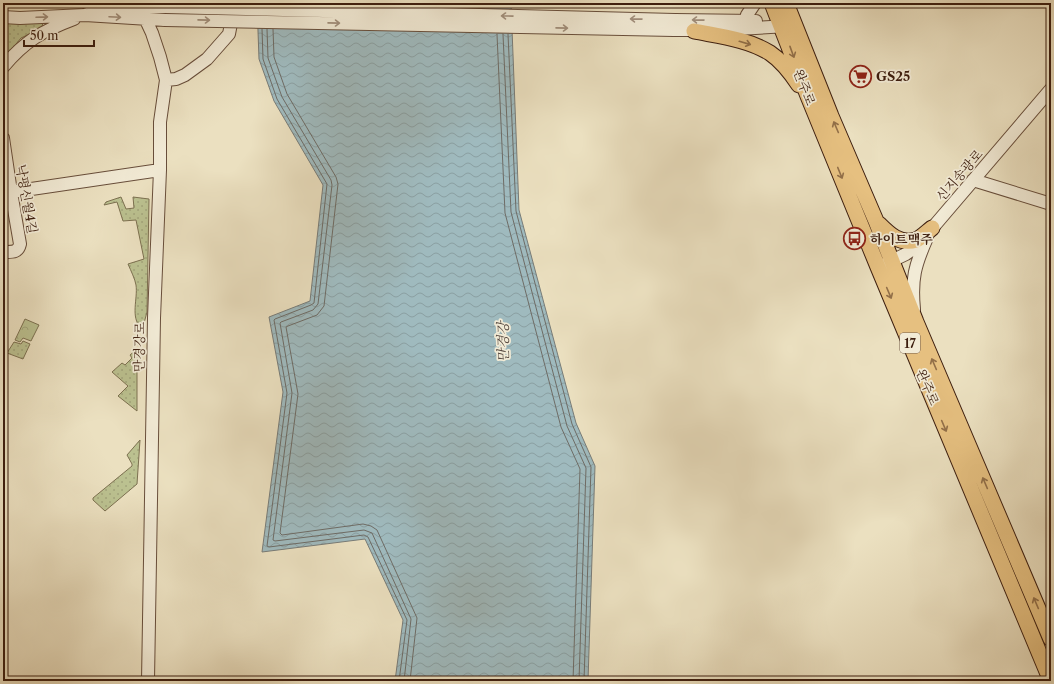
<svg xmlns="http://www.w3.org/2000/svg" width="1054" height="684" font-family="'Libre Caslon Text','Noto Serif KR',serif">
<defs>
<pattern id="grass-dots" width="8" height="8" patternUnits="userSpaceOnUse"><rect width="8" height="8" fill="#bbc190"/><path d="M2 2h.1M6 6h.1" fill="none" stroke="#a2a57b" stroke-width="1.8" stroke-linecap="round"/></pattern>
<pattern id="forest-crowns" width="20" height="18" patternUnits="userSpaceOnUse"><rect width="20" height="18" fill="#bbc190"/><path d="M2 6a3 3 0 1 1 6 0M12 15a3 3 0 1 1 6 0" fill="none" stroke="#a2a57b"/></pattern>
<pattern id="water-waves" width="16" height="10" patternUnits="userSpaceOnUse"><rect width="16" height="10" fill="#9fbabe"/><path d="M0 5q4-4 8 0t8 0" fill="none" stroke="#8a9fa2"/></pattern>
</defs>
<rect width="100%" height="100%" fill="#ebe0c0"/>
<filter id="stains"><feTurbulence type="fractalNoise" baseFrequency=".005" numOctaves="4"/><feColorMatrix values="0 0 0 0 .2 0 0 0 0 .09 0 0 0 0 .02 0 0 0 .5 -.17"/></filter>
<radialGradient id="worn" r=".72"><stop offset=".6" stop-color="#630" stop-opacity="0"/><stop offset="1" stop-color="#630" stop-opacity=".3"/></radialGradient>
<path fill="url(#grass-dots)" stroke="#7c7050" d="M3 23H42L43 26 42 28 21 38 3 60Z
M121 197 126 209 134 208 133 197 149 199 147 312 143 327 141 328C130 317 138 299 136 285 135 279 131 271 128 264L144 259 136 220 123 221 117 202 104 205 106 202Z
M23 341 30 344 23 359 7 353 14 342 21 344Z
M136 350 137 352V411L118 396 128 386 112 372 122 363 125 365 132 358 130 355Z
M140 440 137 484 105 511 93 500V498L132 466V464L127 455Z"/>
<path fill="url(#forest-crowns)" stroke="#7c7050" d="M25 319 39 325 31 341 23 338 20 342 15 340Z"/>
<path fill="url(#water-waves)" stroke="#787c78" d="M257 3H511L519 210 576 423 595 466 588 681H395L403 620 365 539 262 552 283 392 269 317 310 301 323 185 274 101 259 59Z"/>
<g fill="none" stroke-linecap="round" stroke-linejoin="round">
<path stroke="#6e6c66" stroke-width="1" d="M262 29 263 59 277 99 327 184 314 303 311 305 275 319 274 320 287 393 267 546 269 547 364 535 368 537 407 620 399 681
M267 29 268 58 282 97 331 180 332 185 318 304 313 310 281 322 280 323 292 393 273 540 275 541 364 530 372 533 411 619 404 681
M273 29 274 57 287 94 336 177 338 184 324 306 317 315 288 326 286 327 298 394 280 533 282 535 363 524 371 526 377 530 417 618 410 681
M497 34 505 213 561 427 580 469 573 681
M503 34 511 212 567 426 586 468 579 681
M508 34 516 211 572 424 591 467 584 681"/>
<defs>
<path id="minor" d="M87 3 131 7H166
M3 17 20 18 85 15 165 20
M145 18 152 33 160 57 166 80 160 122V170L154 318 148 681
M675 20 756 21
M746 21 747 15 755 3
M674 30H722L788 26
M3 67C25 41 42 31 74 19
M166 80 176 79 185 75 207 59 229 34 233 13
M3 138 11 192 20 244C18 253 12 252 3 252
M973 180 1051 204
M11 192 160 170
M885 264 906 254 917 246 1051 89
M914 309C911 279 915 265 927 238"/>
<path id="major" d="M772 3 808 96 878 267 1051 681
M786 3 831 116 876 221 916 322 1051 639
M694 31C719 36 748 39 770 53 782 61 791 73 799 85
M879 224C889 234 900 245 916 240 921 238 927 232 932 228"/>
</defs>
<use href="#minor" stroke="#684e3b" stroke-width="14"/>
<use href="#major" stroke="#3d1e0f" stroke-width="17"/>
<use href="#minor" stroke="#f2ebd6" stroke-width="12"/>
<use href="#major" stroke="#e6c080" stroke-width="15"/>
<defs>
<path id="minor-bridge" d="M166 7 675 20
M165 20 674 30"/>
</defs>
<use href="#minor-bridge" stroke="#684e3b" stroke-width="14" stroke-linecap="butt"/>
<use href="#minor-bridge" stroke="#f2ebd6" stroke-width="12"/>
</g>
<defs><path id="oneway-shaft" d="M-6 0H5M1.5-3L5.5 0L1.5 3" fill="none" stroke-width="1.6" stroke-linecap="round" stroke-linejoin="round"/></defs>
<g stroke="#a18f7c">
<use href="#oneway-shaft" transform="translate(507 16) rotate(-179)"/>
<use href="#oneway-shaft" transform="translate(42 17) rotate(-2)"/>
<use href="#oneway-shaft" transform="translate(115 17) rotate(3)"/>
<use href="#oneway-shaft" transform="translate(636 19) rotate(-179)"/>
<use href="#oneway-shaft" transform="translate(204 20) rotate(1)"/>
<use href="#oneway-shaft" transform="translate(698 20) rotate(-179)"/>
<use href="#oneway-shaft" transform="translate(334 23) rotate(1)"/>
<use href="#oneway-shaft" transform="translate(562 28) rotate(1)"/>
</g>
<g stroke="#926f48">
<use href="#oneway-shaft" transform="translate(745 43) rotate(16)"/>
<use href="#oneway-shaft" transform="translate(792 52) rotate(70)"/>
<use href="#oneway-shaft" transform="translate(836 127) rotate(-113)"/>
<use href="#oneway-shaft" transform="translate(840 173) rotate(68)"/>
<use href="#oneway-shaft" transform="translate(889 293) rotate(67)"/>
<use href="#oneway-shaft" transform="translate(934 364) rotate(-113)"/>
<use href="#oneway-shaft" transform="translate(944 426) rotate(67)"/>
<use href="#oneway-shaft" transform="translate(985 483) rotate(-113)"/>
<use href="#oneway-shaft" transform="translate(1036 603) rotate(-113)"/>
</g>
<defs>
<symbol id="supermarket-ring" viewBox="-11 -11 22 22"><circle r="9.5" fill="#f2ebd6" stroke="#8f2418" stroke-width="1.5"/><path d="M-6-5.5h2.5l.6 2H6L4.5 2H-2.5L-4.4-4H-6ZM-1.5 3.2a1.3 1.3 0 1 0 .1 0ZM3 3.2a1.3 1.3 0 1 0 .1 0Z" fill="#8f2418"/></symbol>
<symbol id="bus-ring" viewBox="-11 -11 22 22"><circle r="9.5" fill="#f2ebd6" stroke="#8f2418" stroke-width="1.5"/><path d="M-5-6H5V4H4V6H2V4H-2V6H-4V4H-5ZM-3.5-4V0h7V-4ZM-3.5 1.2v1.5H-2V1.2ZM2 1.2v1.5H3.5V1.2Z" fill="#8f2418"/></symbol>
</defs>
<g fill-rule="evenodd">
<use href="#supermarket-ring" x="848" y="64" width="25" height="25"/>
<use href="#bus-ring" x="842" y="226" width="25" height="25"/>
</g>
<g text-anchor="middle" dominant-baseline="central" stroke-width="3.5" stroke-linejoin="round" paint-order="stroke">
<rect fill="#f2ebd6" stroke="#735c4b" stroke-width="1" x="900" y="333" width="20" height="20" rx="3"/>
<g font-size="12" font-weight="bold" fill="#3d1e0f">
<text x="910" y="343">17</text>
</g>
<g font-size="13" font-weight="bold" fill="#3d1e0f" stroke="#f2ebd6" text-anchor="start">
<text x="876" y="76">GS25</text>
<text x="870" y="239">하이트맥주</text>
</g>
<g font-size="13" fill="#3d1e0f" stroke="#f2ebd6">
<text transform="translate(805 87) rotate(69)">완주로</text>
<text transform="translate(959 175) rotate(-49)">신지송광로</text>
<text transform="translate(27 199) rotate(80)">낙평신월4길</text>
<text transform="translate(139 347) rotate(-89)">만경강로</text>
<text transform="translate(928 387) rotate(67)">완주로</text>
</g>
<g font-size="14" font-style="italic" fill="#5a4d44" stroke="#f2ebd6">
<text transform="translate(503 342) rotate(-91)">만경강</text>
</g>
</g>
<rect width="1054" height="684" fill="none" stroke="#ebe0c0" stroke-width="16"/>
<rect x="4" y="4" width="1046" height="676" fill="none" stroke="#3d1e0f" stroke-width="2"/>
<rect x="8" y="8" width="1038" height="668" fill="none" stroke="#3d1e0f"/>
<path d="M24 40v6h70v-6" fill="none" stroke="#3d1e0f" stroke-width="2"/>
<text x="30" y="40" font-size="12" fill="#3d1e0f" stroke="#f2ebd6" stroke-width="3" paint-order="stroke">50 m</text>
<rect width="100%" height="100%" filter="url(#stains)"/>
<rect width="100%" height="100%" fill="url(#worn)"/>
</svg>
